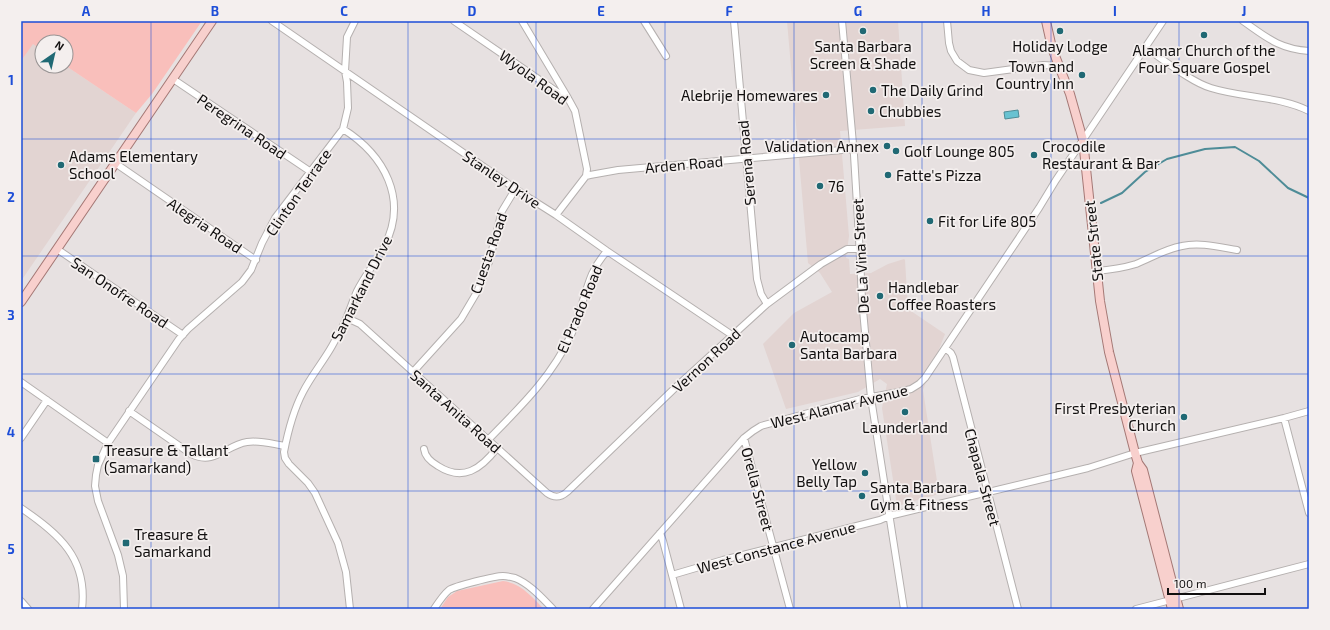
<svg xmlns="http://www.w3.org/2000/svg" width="1330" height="630" font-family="'Exo 2',sans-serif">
<rect width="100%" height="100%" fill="#e7e1e1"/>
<path fill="#e2d4d2" d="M787 21H898L905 126 840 131 849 236 846 258 849 259 850 274 871 273 888 264 904 259 905 260 908 309 945 334 923 390 939 494 897 506 882 408 887 384 880 379 858 392 786 409 763 344 794 313 832 292 820 273 808 263Z
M33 43 42 50V66H66L136 113 21 281V61Z"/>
<path fill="#f9bfbb" d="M21 21H202L152 94 136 113 66 66V42H42V50L33 44 21 61Z
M503 581C521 583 532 597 544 609H440L448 597 457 591Z"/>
<path fill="#68c2d1" stroke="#4e8c97" d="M1018 110 1019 117 1005 119 1004 112Z"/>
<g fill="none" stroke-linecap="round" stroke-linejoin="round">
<path stroke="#4e8c97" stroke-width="2" d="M1101 203 1122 193 1145 172 1167 159 1205 149 1235 147 1259 161 1288 188 1309 198"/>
<defs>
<path id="minor" d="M272 21 526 196 556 215 607 251 732 335
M454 21 569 100 575 111 587 169 586 176 556 215
M522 21 568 98
M644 21 666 56
M734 21 757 279 761 294 767 304
M842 21 854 155 859 238 862 299 871 398 904 609
M947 21 949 43 951 51 957 61 969 70 984 73 1043 65 1059 66
M1243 21C1266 37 1279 49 1309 51
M1146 48C1164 60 1191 82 1211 88 1243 98 1279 96 1309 111
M173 79 311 172
M343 129C384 155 409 199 384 247 376 262 365 275 357 291 353 300 350 310 346 319 342 328 337 337 332 346 323 362 311 376 303 392 293 411 288 431 284 452L285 458 289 464 308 483 315 493 338 543 346 572 350 609
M115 163 256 260
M586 176 590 175 618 170 853 149
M57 249 183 335
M1096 271C1110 270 1123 268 1136 264 1151 258 1165 249 1182 246 1200 242 1219 247 1237 250
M347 318 360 324 547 493C554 498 560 498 567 492L677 386 767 304 821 264 847 249H859
M945 348 951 353 953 357 1018 609
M413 372 461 319 477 292 489 262 502 211 516 188
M21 382 108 443
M129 411 191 454C215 466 226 445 247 442 260 440 272 444 285 446
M1284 418 1309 513
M21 438 47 400
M744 438 790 609
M488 440C520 407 551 378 571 335 580 315 584 293 592 274 596 265 601 258 607 251
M424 449C425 457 431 462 438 466 463 482 481 469 497 448
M21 508C59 534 88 558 82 609
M660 533 663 541 681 609
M672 575 723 560 880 520 889 516 1088 468 1135 453 1284 418 1309 411
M21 601 28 609
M124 609 123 576 118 555 98 501 95 486 96 475 98 465 108 443 179 339 188 329 242 282 251 270 262 243 275 218 343 129 348 108 347 82 345 71 347 37 355 21
M434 609C438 603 443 595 449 590 455 586 495 576 503 576 506 576 511 577 515 578 530 584 542 598 553 609
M593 609 744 438 753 431 761 426 860 399 899 392 911 389 919 384 925 378 945 348 1039 208 1056 180 1163 21
M1136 609 1309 564"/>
<path id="major" d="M1046 21 1052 48 1070 94 1083 140 1100 301 1109 352 1135 453 1138 463 1143 470 1179 609
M21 302 212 21
M1138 463 1136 471 1172 609"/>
</defs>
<use href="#minor" stroke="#b5b0af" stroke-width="8"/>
<use href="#major" stroke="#a47875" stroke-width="10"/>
<use href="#minor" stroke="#fff" stroke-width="6"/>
<use href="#major" stroke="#f8d0cd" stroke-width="8"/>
</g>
<path fill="none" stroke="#1d4ed8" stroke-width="1" stroke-opacity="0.55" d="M151 21V609M279 21V609M408 21V609M536 21V609M665 21V609M794 21V609M922 21V609M1051 21V609M1179 21V609M21 139H1309M21 256H1309M21 374H1309M21 491H1309"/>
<g fill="#206974" stroke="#f4efee" stroke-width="1.5">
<circle cx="863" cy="31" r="4"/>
<circle cx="1060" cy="31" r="4"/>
<circle cx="1204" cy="35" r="4"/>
<circle cx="1082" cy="75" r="4"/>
<circle cx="873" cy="90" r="4"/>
<circle cx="826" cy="95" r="4"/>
<circle cx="871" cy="111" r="4"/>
<circle cx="887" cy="146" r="4"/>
<circle cx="896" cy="151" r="4"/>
<circle cx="1034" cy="155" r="4"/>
<circle cx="61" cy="165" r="4"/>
<circle cx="888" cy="175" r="4"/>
<circle cx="820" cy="186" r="4"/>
<circle cx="930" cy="221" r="4"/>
<circle cx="880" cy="296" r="4"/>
<circle cx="792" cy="345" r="4"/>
<circle cx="905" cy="412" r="4"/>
<circle cx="1184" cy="417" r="4"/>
<rect x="92" y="455" width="8" height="8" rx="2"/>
<circle cx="865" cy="473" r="4"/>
<circle cx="862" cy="496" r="4"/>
<rect x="122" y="539" width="8" height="8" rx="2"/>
</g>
<g text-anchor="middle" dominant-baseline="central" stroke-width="3.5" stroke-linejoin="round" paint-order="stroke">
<g font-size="15" fill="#110f0f" stroke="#f4efee" text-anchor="start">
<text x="863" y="46" text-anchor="middle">Santa Barbara<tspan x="863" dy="17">Screen &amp; Shade</tspan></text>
<text x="1060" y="46" text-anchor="middle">Holiday Lodge</text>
<text x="1204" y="50" text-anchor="middle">Alamar Church of the<tspan x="1204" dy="17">Four Square Gospel</tspan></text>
<text x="1074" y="66" text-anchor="end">Town and<tspan x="1074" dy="17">Country Inn</tspan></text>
<text x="881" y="90">The Daily Grind</text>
<text x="818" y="95" text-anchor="end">Alebrije Homewares</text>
<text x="879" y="111">Chubbies</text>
<text x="879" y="146" text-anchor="end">Validation Annex</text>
<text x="1042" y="146">Crocodile<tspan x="1042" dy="17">Restaurant &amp; Bar</tspan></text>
<text x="904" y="151">Golf Lounge 805</text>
<text x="69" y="156">Adams Elementary<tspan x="69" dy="17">School</tspan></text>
<text x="896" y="175">Fatte's Pizza</text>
<text x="828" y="186">76</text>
<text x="938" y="221">Fit for Life 805</text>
<text x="888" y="287">Handlebar<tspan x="888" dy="17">Coffee Roasters</tspan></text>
<text x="800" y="336">Autocamp<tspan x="800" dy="17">Santa Barbara</tspan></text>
<text x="1176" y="408" text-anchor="end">First Presbyterian<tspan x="1176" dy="17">Church</tspan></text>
<text x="905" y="427" text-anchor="middle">Launderland</text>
<text x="104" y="450">Treasure &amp; Tallant<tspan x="104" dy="17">(Samarkand)</tspan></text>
<text x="857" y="464" text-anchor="end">Yellow<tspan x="857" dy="17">Belly Tap</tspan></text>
<text x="870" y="487">Santa Barbara<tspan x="870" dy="17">Gym &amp; Fitness</tspan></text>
<text x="134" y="534">Treasure &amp;<tspan x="134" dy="17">Samarkand</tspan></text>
</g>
<g font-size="15" fill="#110f0f" stroke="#f4efee">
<text transform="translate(534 77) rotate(36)">Wyola Road</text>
<text transform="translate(242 126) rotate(34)">Peregrina Road</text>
<text transform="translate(746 163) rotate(-95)">Serena Road</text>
<text transform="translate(684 164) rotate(-5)">Arden Road</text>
<text transform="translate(502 179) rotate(34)">Stanley Drive</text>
<text transform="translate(298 192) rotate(-55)">Clinton Terrace</text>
<text transform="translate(205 225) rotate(34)">Alegria Road</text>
<text transform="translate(1093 241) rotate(-96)">State Street</text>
<text transform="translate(488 253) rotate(-71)">Cuesta Road</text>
<text transform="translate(860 256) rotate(-93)">De La Vina Street</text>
<text transform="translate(361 288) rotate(-63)">Samarkand Drive</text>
<text transform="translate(120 292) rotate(34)">San Onofre Road</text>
<text transform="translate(579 309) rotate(-67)">El Prado Road</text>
<text transform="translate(706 360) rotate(-43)">Vernon Road</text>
<text transform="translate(839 406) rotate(-14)">West Alamar Avenue</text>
<text transform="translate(456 411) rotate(42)">Santa Anita Road</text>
<text transform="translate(983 477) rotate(75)">Chapala Street</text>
<text transform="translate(758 489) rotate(75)">Orella Street</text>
<text transform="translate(776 547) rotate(-15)">West Constance Avenue</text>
</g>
</g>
<rect width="1330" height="630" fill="none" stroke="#f4efee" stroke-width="44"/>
<g transform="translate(54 54) rotate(34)"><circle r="19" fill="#f4efee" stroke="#999595"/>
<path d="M0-3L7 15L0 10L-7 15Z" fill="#206974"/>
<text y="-6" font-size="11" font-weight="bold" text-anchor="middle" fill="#110f0f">N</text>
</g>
<path d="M1168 588v6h97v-6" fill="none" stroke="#110f0f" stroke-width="2"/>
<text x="1174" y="588" font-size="12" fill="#110f0f" stroke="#f4efee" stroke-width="3" paint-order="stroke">100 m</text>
<rect x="22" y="22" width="1286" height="586" fill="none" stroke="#1d4ed8" stroke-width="1.5"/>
<g font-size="13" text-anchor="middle" font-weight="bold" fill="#1d4ed8">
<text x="86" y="16">A</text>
<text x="215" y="16">B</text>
<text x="344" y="16">C</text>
<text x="472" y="16">D</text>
<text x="601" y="16">E</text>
<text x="729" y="16">F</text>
<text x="858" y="16">G</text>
<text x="986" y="16">H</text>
<text x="1115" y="16">I</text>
<text x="1244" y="16">J</text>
<text x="11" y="85">1</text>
<text x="11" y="202">2</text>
<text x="11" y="320">3</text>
<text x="11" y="437">4</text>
<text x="11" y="554">5</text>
</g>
</svg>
